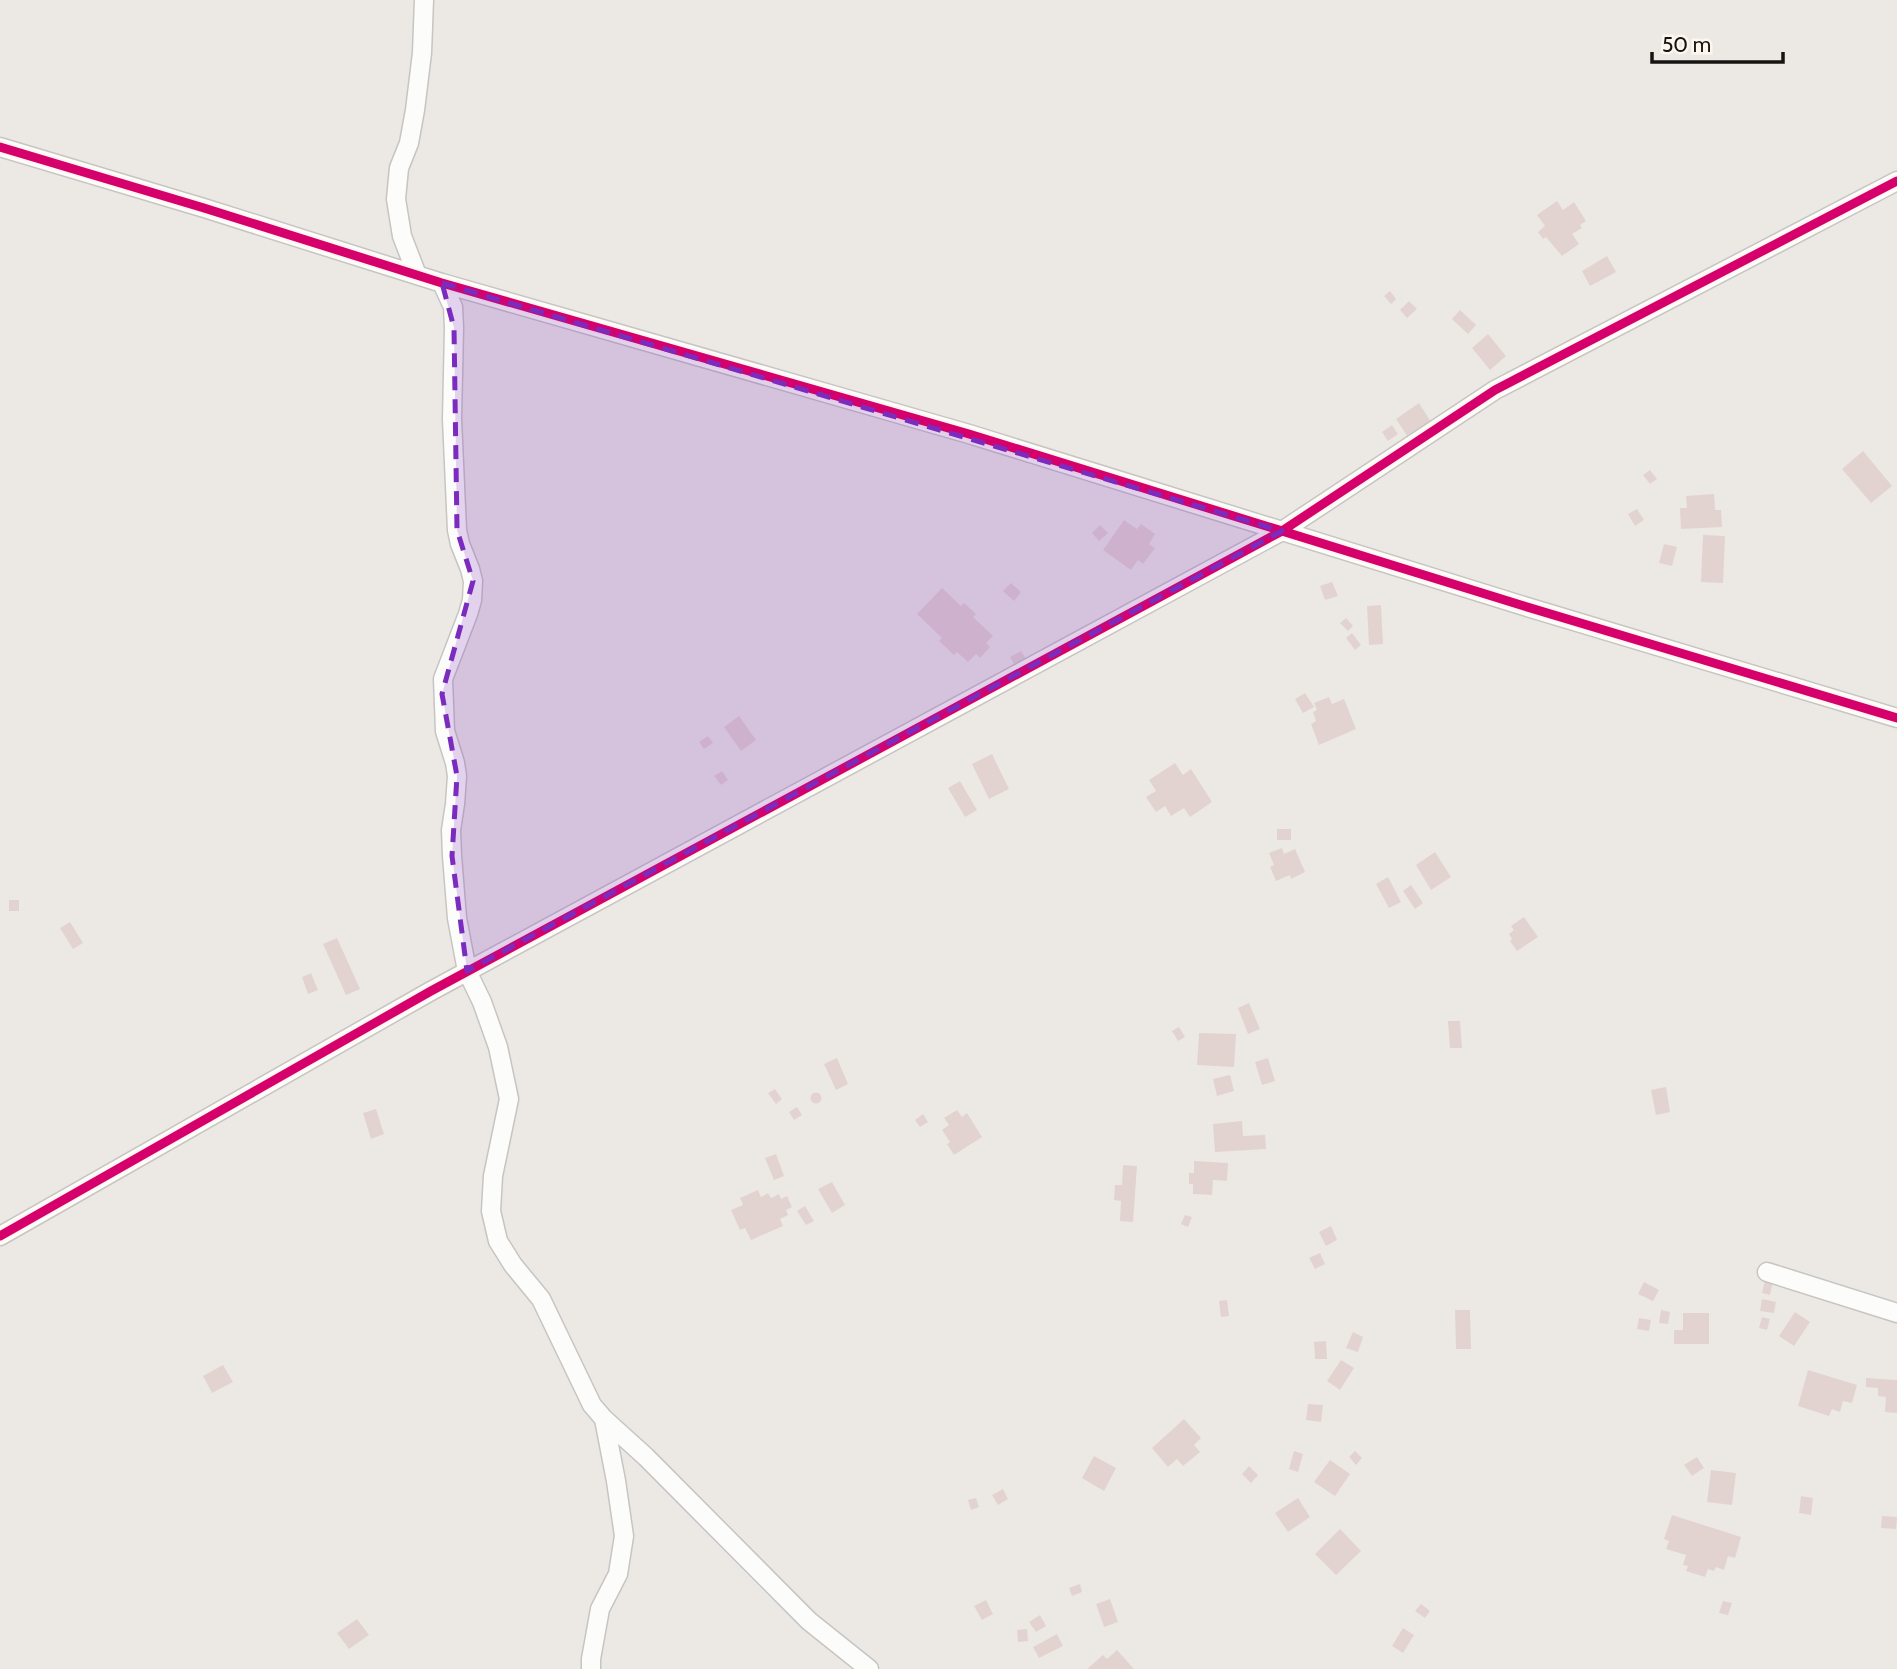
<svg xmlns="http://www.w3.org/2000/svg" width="1897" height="1669" font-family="Cabin,sans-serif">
<rect width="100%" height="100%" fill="#ece9e5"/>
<path fill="#e2d3d1" d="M1557 201 1563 210 1574 202 1586 221 1580 225 1582 228 1572 234 1579 244 1562 256 1546 237 1543 239 1538 232 1545 226 1537 215Z
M1607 256 1616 272 1590 286 1582 271Z
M1390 291 1396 299 1391 304 1384 296Z
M1409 301 1417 309 1407 318 1400 310Z
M1460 310 1476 325 1468 334 1452 319Z
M1488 334 1506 356 1490 370 1472 348Z
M1419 403 1431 422 1408 437 1396 419Z
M1392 425 1398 434 1388 441 1382 432Z
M1863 451 1892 486 1871 503 1842 469Z
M1650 470 1657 479 1650 484 1643 475Z
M1714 494 1715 510H1721L1722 527 1681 529 1680 508H1687L1686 496Z
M1637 509 1644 520 1635 526 1628 514Z
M1124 520 1137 529 1141 524 1155 534 1149 544 1155 548 1143 564 1138 560 1131 570 1103 550Z
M1100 525 1108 533 1099 541 1092 533Z
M1703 535 1725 536 1723 583 1701 582Z
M1664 544 1677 547 1672 566 1659 563Z
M1332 582 1338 596 1325 600 1320 586Z
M1011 583 1021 592 1014 601 1003 591Z
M942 588 961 606 964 603 976 614 973 617 993 636 986 643 990 647 980 658 976 654 968 662 957 652 954 655 939 641 942 638 917 614Z
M1381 605 1383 644 1369 645 1367 606Z
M1346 618 1353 626 1348 631 1340 623Z
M1352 633 1361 645 1355 650 1346 638Z
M1021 651 1026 659 1015 666 1010 657Z
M1305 693 1314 707 1303 713 1295 699Z
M1329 697 1332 704 1344 699 1356 729 1319 745 1311 724 1316 721 1313 712 1317 710 1314 703Z
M739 716 756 740 741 751 724 727Z
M708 736 713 743 704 749 699 742Z
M992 754 1009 789 989 799 972 764Z
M1175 763 1183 775 1191 769 1212 802 1190 817 1184 808 1171 816 1165 806 1156 812 1146 797 1156 791 1149 780Z
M722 771 728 780 721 785 714 776Z
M960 781 977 810 965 817 948 788Z
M1277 829H1291V840H1277Z
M1282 848 1284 854 1295 849 1305 872 1291 879 1290 875 1276 881 1270 867 1274 865 1269 853Z
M1435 852 1451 877 1431 890 1416 865Z
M1388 877 1401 902 1389 908 1376 884Z
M1411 885 1423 903 1415 909 1403 891Z
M9 900H19V911H9Z
M1524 917 1538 937 1517 951 1510 941 1512 939 1509 934 1514 930 1511 926Z
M70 922 83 943 73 949 60 928Z
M337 938 360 989 346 995 323 944Z
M311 973 318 990 308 994 302 977Z
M1249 1003 1260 1029 1248 1034 1238 1008Z
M1448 1021H1460L1462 1048H1450Z
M1179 1027 1185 1037 1178 1041 1172 1031Z
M1199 1033 1236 1034 1234 1067 1197 1065Z
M837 1058 848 1084 836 1090 824 1064Z
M1268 1058 1275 1081 1262 1085 1255 1062Z
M1230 1075 1234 1091 1217 1096 1213 1079Z
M1666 1087 1670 1112 1656 1115 1651 1090Z
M775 1089 782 1099 776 1104 768 1093Z
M810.5 1098a5.5 5.5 0 1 1 11 0a5.5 5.5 0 1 1-11 0Z
M797 1107 802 1115 794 1120 789 1112Z
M376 1109 384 1134 371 1139 363 1113Z
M957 1110 962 1117 967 1113 982 1137 954 1155 947 1144 950 1142 942 1130 949 1125 944 1118Z
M923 1114 928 1122 920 1127 915 1120Z
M1242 1121 1243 1136 1265 1135 1266 1149 1215 1152 1213 1124Z
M776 1154 784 1176 774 1180 765 1158Z
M1194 1161 1228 1163 1227 1181 1213 1180 1212 1195 1193 1194V1184H1189V1173H1194Z
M1123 1165 1137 1166 1133 1222 1120 1221 1121 1201 1114 1200 1115 1185H1122Z
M832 1182 845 1205 832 1213 818 1189Z
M758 1190 761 1197 768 1193 771 1198 779 1194 781 1199 787 1196 792 1207 786 1210 788 1215 780 1219 783 1226 751 1240 745 1228 740 1230 731 1210 743 1205 740 1198Z
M805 1206 814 1221 806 1225 797 1211Z
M1185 1215 1192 1217 1188 1227 1181 1224Z
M1331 1226 1337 1240 1326 1246 1319 1232Z
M1320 1253 1325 1264 1315 1269 1309 1258Z
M1765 1280 1773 1281 1770 1295 1762 1293Z
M1644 1282 1659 1290 1653 1301 1638 1294Z
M1762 1299 1776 1302 1774 1313 1760 1311Z
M1227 1300 1229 1316 1221 1317 1219 1301Z
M1455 1310H1470L1471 1349H1456Z
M1661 1310 1670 1312 1668 1324 1659 1323Z
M1795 1312 1810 1322 1794 1346 1779 1336Z
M1683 1313H1709V1344H1674V1330H1683Z
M1762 1317 1770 1319 1767 1330 1759 1328Z
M1639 1318 1651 1320 1649 1331 1637 1329Z
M1353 1332 1363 1337 1358 1352 1346 1348Z
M1326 1341 1327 1359H1315L1314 1342Z
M1341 1360 1354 1368 1340 1390 1327 1381Z
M223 1365 233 1382 212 1393 203 1376Z
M1808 1370 1857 1385 1852 1403 1843 1401 1840 1412 1832 1409 1829 1416 1798 1406Z
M1866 1378 1897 1380V1413L1885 1412 1886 1397 1878 1396V1388L1866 1387Z
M1308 1404 1323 1405 1321 1422 1306 1420Z
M1184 1419 1201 1438 1194 1445 1200 1452 1183 1466 1177 1459 1168 1467 1152 1448Z
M1294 1451 1303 1454 1298 1472 1289 1469Z
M1355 1451 1362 1458 1356 1465 1349 1457Z
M1094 1456 1116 1468 1104 1491 1082 1478Z
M1697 1457 1704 1468 1692 1476 1684 1465Z
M1330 1460 1350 1474 1335 1496 1314 1482Z
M1249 1466 1258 1475 1251 1483 1242 1474Z
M1711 1470 1736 1473 1732 1505 1707 1502Z
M1003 1489 1008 1499 998 1505 992 1495Z
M1801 1496 1813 1498 1811 1515 1799 1513Z
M976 1498 979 1507 971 1510 968 1500Z
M1298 1498 1310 1517 1288 1532 1275 1513Z
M1672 1515 1741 1537 1735 1558 1728 1556 1724 1570 1716 1567 1714 1571 1708 1569 1705 1577 1686 1571 1688 1566 1683 1565 1686 1555 1666 1549 1669 1541 1664 1539Z
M1882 1516 1897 1517 1896 1529 1881 1528Z
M1340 1529 1361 1551 1336 1575 1315 1554Z
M1080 1584 1082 1592 1072 1596 1069 1588Z
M1110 1599 1118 1622 1104 1627 1096 1604Z
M986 1600 993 1614 982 1620 974 1606Z
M1723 1601 1732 1603 1728 1615 1719 1613Z
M1421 1604 1430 1611 1425 1618 1415 1611Z
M1040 1615 1046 1626 1036 1632 1029 1622Z
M357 1619 369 1635 349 1649 337 1633Z
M1403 1628 1414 1635 1403 1653 1392 1646Z
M1027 1629 1028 1641 1018 1642 1017 1630Z
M1057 1634 1063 1646 1039 1658 1033 1647Z
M1117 1650 1134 1669H1087L1103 1655 1107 1659Z"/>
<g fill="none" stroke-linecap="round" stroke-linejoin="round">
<defs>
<path id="minor" d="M0 147 204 208 442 283 969 434 1524 606 1897 718
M417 275 402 236 396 199 399 168 409 143 415 110 422 53 424 0
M442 283 453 307 454 328 452 419 457 530 460 544 470 569 473 581 472 600 468 614 443 679 445 731 455 763 457 776 455 804 451 830 452 856 457 918 467 971 482 1002 498 1047 509 1099 493 1176 491 1211 498 1241 513 1265 541 1299 592 1405 604 1419 646 1457 809 1621 869 1669
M0 1236 431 991 1282 531 1495 390 1897 181
M1767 1272 1897 1313
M591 1669V1659L600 1609 618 1574 624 1536 616 1481 604 1419"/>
</defs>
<use href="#minor" stroke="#c7c5c2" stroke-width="21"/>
<use href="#minor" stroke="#fcfcfb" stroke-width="18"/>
<defs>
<path id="cycleway" d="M0 147 204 208 442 283 969 434 1524 606 1897 718
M0 1236 431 991 1282 531 1495 390 1897 181"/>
</defs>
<use href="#cycleway" stroke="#fdf6ef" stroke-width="13"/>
<use href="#cycleway" stroke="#d6006c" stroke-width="9"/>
</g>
<path fill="#7b2cbf" fill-opacity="0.2" stroke="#7b2cbf" stroke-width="5" stroke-dasharray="14 9" stroke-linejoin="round" d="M442 283 1282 531 467 971 452 856 457 776 442 694 473 581 457 530 454 328Z"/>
<path d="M1652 52v10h131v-10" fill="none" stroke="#161311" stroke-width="3.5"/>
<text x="1662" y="52" font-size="21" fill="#161311" stroke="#fdf6ef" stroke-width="5" paint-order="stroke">50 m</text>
</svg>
